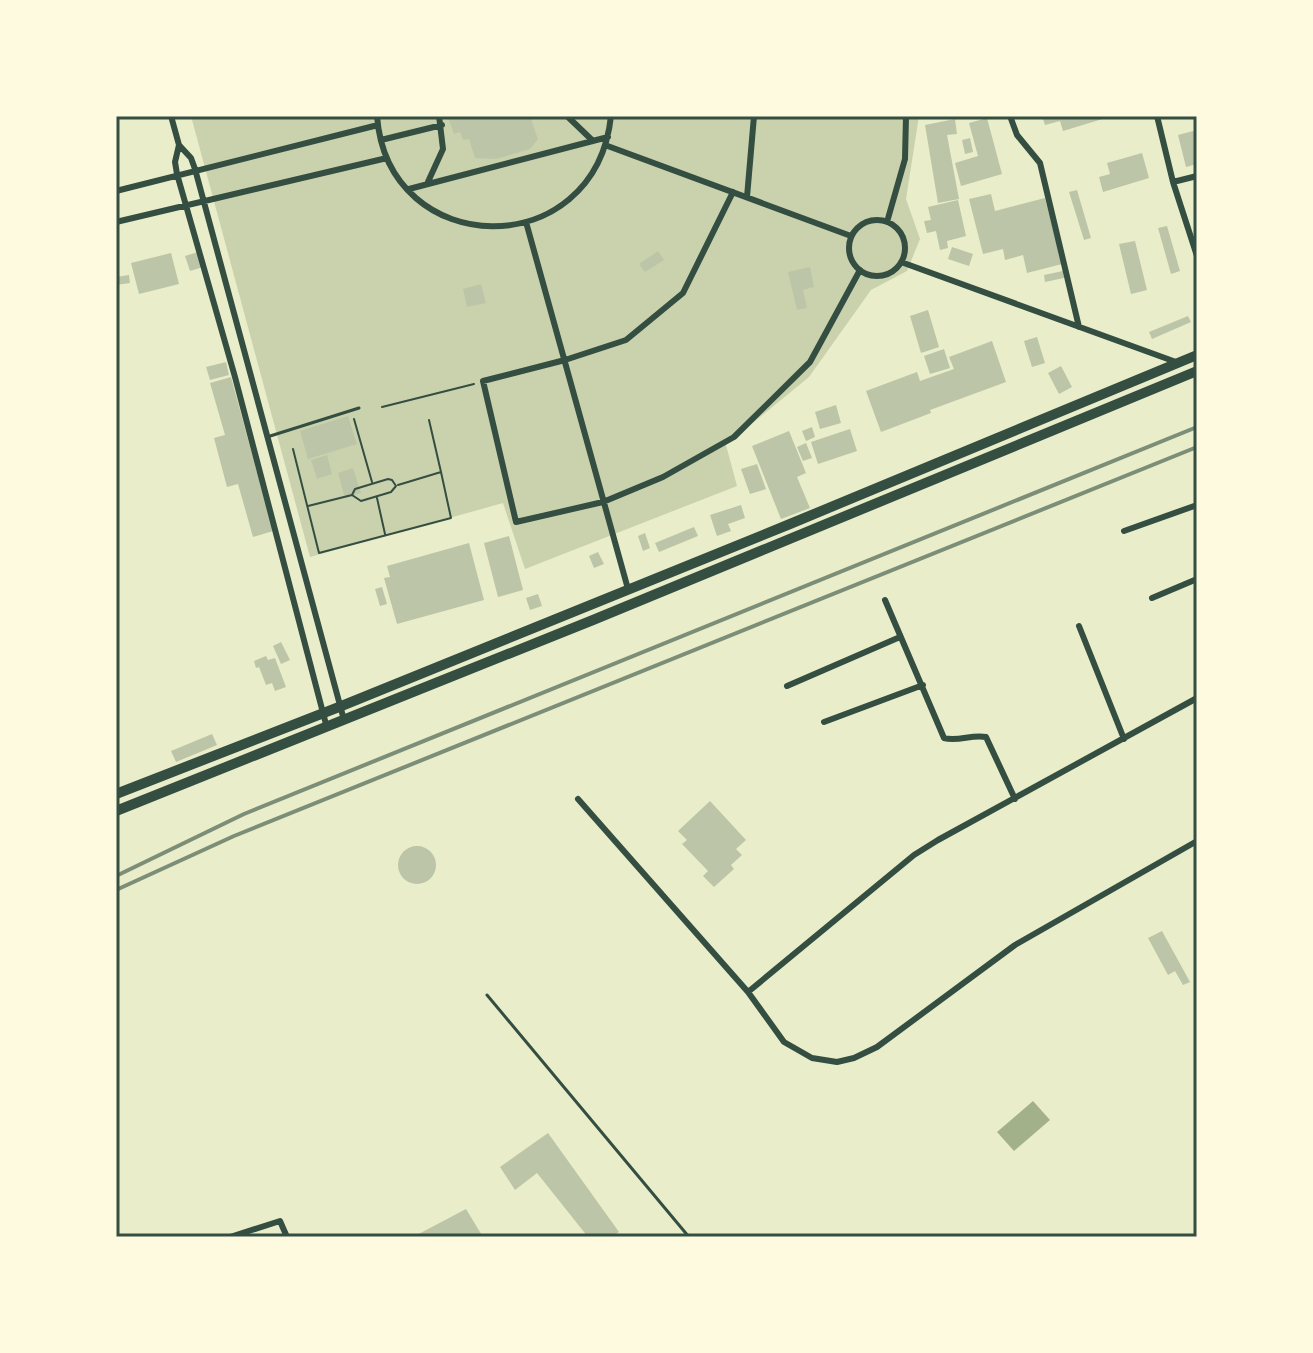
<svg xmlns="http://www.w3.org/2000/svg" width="1313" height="1353" font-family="'Source Serif 4',serif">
<rect width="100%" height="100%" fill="#e9edc9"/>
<path fill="#cad2ad" d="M191 116H919L906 199 920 239 907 271 871 290 809 377 726 445 737 486 525 569 503 503 310 557Z"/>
<path fill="#a3b18a" d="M1033 1101 1050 1120 1014 1151 997 1132Z"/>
<path fill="#bcc5a7" d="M453 116H537L531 119 538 139 530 149 496 159 475 158 469 139 463 140 460 132 454 134 448 117Z
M1042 116H1109V117L1063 131 1060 121 1045 125Z
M987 118 1002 174 961 186 955 163 978 156 969 123Z
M955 119 957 134 947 135 959 199 938 203 925 125Z
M1197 130V164L1186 167 1178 135Z
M970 138 973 152 965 154 962 140Z
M1142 153 1149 178 1103 192 1099 177 1110 174 1107 163Z
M1077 190 1091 238 1084 240 1069 192Z
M991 194 995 211 1045 198 1062 264 1027 273 1023 255 1005 260 1003 249 983 254 969 199Z
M958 200 966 236 947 241 948 248 940 250 936 231 927 233 924 221 931 220 928 207Z
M1167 226 1180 271 1171 274 1158 228Z
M1135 241 1147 290 1131 294 1119 244Z
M952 247 973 254 969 266 948 259Z
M658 251 664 260 645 272 639 264Z
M198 252 203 267 190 271 185 256Z
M171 253 179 284 139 294 131 263Z
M810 267 814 287 803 290 807 308 797 310 788 272Z
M1063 271 1064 278 1045 282 1044 275Z
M129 275 130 283 116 285V277Z
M481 284 486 303 467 307 463 289Z
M928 310 939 347 921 353 910 316Z
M1188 316 1191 322 1152 339 1149 332Z
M1037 337 1045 363 1032 367 1024 341Z
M992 341 1006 382 930 410 931 413 881 432 866 391 917 372 920 381 954 369 949 357Z
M944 349 950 368 930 374 924 356Z
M226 362 229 375 210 380 206 367Z
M1061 366 1072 387 1059 394 1048 373Z
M231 377 273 531 253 537 238 484 227 487 214 438 225 435 210 383Z
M836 405 841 423 820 429 815 412Z
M348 416 357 444 308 459 300 431Z
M812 427 815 437 806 441 802 431Z
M850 429 857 451 818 464 811 442Z
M789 431 806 473 797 477 810 508 781 519 752 446Z
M806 443 812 458 803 461 797 447Z
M327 455 332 474 317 479 311 460Z
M757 464 766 489 750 494 741 469Z
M353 468 361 493 345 498 338 473Z
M741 505 745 518 728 524 731 531 717 536 710 515Z
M694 527 698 536 659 552 655 543Z
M645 533 650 548 643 551 638 536Z
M509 536 523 590 498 597 484 543Z
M469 543 484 600 397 624 384 578 390 577 387 566Z
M598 552 604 564 594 568 589 556Z
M382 587 387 604 380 606 375 589Z
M538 594 542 606 530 610 526 598Z
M281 642 290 660 281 664 273 646Z
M266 656 268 660 275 658 286 687 275 691 272 683 266 685 259 667 256 668 254 661Z
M212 734 217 745 176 762 171 751Z
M710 801 746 840 736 849 742 855 731 865 734 869 714 887 703 876 708 871 682 844 687 840 678 831Z
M398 865a19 19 0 1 1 38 0a19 19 0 1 1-38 0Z
M1162 931 1190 982 1183 985 1175 971 1168 975 1148 938Z
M548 1133 619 1232 611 1237H588L537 1173 515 1190 500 1167Z
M466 1209 483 1237H413Z"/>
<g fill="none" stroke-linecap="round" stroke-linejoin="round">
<path stroke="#344e41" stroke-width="2" d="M382 407 474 384
M354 419 372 482
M293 449 319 553 451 518 441 472
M388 479 392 480 396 486 391 492 361 501 352 495 355 489Z
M398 485 441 472 429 420
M377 498 385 534
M308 506 352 495"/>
<path stroke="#344e41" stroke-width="3" d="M267 437 359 408
M487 995 689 1237"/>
<path stroke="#344e41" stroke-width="6" d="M171 116 179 145 175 162 177 174 235 377 327 728
M377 116C388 261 595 265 611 116
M567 116 593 141
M1010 116 1017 135 1040 163 1079 327
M1157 116 1173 182 1197 256
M381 140 442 125
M179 145 191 158 195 169 344 720
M605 145 851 236
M1173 182 1197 176
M427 184 443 149 439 116
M409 189 608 137
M116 191 378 125
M733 192 683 293 626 340 565 360 483 381 516 522 603 502 663 477 734 437 810 362 860 270
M747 197 754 116
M849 248a28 28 0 1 1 56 0a28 28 0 1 1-56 0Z
M116 222 387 158
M526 222 628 589
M887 222 905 159 906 116
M901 262 1176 362
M1124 531 1197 505
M1152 598 1197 579
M885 600 944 738C958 742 972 734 986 737L1015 799
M1079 626 1124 739
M787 686 900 637
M824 722 923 685
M578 799 748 992 784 1042 812 1058 837 1062 854 1058 877 1047 1015 945 1197 841
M748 992 914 855 938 840 1197 698
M230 1237 280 1221 287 1237"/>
<path stroke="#344e41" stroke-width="10" d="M116 794 339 707 790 524 1197 355
M116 811 593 620 1197 371"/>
<path stroke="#7c8e77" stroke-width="4" d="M116 876 244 814 1197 427
M116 890 234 836 1197 447"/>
</g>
<rect width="1313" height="1353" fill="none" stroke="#fefae0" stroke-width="236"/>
<rect x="118" y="118" width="1077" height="1117" fill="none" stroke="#344e41" stroke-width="3"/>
</svg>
